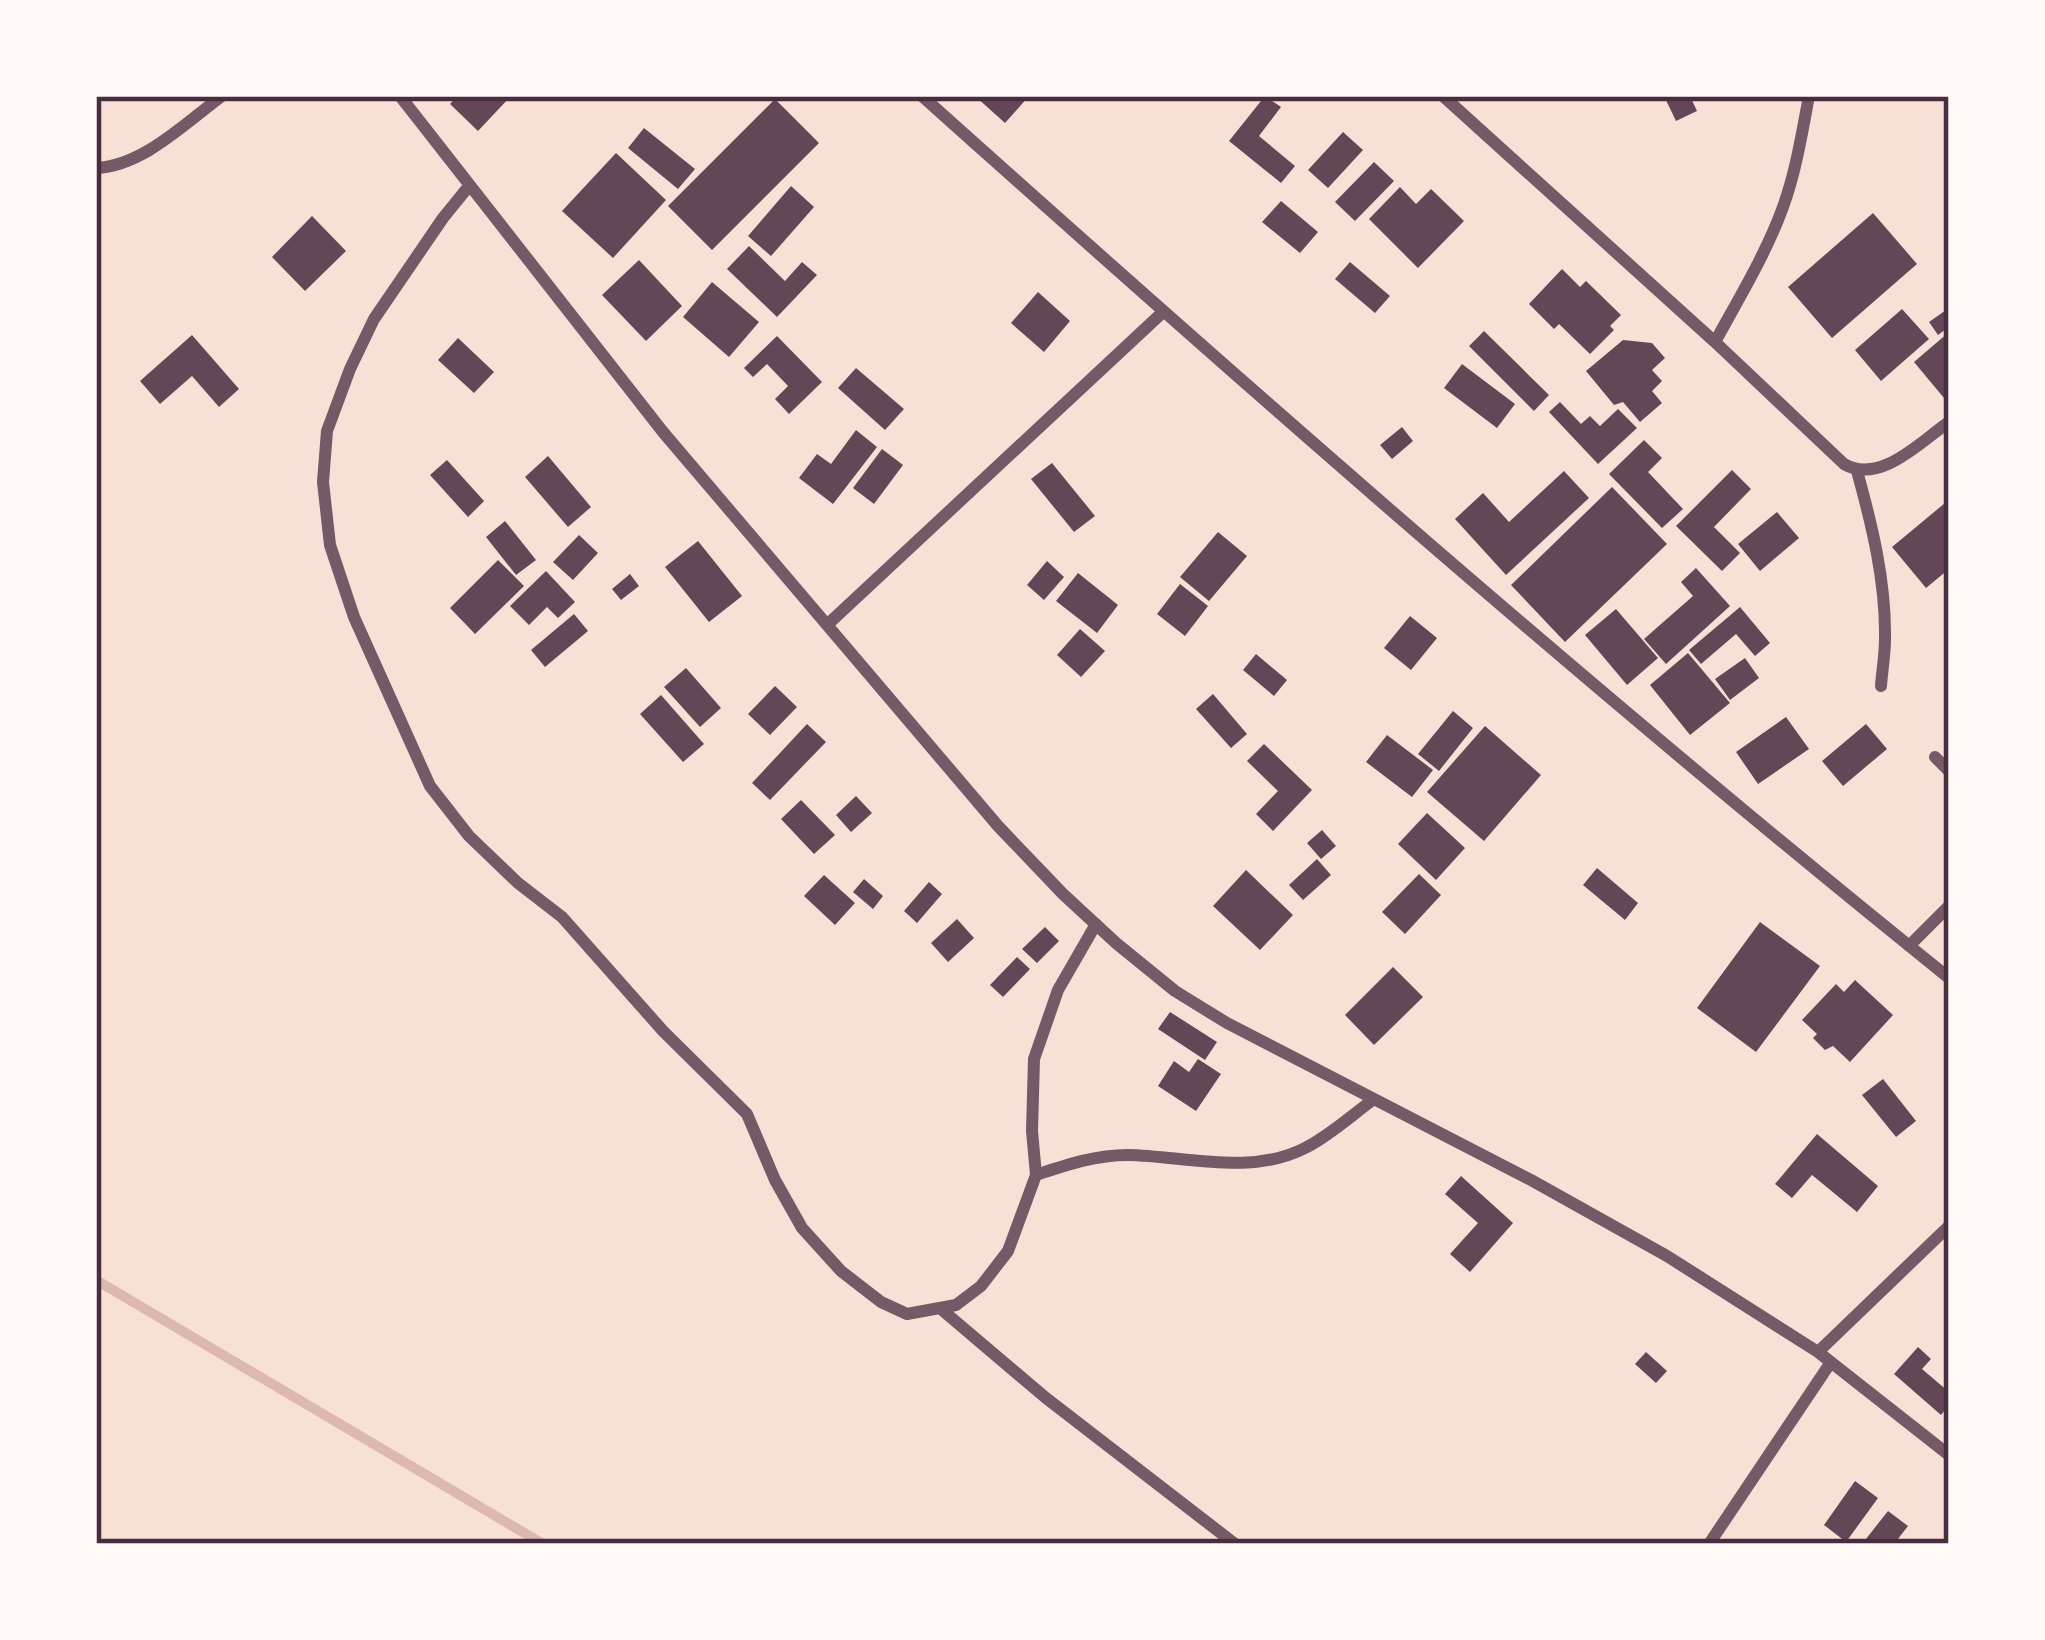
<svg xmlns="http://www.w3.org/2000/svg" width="2045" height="1640" font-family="Jost,sans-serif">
<rect width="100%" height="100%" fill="#f7e1d7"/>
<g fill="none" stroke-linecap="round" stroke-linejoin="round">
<path stroke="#dcb8b0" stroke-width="10" d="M96 1280 543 1544"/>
</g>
<path fill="#644757" d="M457 96H511L478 131 450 104Z
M975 96H1029L1005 123Z
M1265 96 1281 107 1259 136 1295 166 1281 183 1229 141Z
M1664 96H1690L1697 111 1676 121Z
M775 99 819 143 712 250 668 206Z
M644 128 695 169 678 189 628 148Z
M1343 132 1363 150 1328 188 1308 170Z
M616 153 666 200 613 258 562 211Z
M1374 162 1394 181 1355 221 1335 202Z
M791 186 814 207 771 256 748 236Z
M1400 187 1416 204 1431 189 1464 221 1418 268 1369 219Z
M1281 201 1318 232 1300 253 1262 222Z
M1873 213 1917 264 1832 338 1788 287Z
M312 216 346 251 305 291 272 257Z
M749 246 785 281 802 262 817 275 777 317 727 269Z
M639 260 682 306 646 341 602 295Z
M1350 262 1390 296 1375 313 1335 279Z
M1562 269 1580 287 1586 281 1621 315 1610 326 1614 330 1590 354 1559 324 1554 329 1529 304Z
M712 282 759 322 729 357 683 317Z
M1038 292 1070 321 1044 352 1011 323Z
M1949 308V327L1938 335 1929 322Z
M1902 309 1929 339 1881 381 1855 350Z
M1484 331 1549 395 1534 411 1469 346Z
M1949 332V404L1914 362Z
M192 335 239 389 219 407 192 376 160 404 140 381Z
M777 336 822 382 789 414 775 399 788 386 767 364 753 377 744 368Z
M458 338 494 372 474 393 438 360Z
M1623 340 1652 343 1665 358 1652 370 1662 381 1652 391 1662 403 1640 422 1623 402 1614 405 1586 371Z
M1462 364 1515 404 1497 428 1444 388Z
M856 368 904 409 885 430 838 388Z
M1560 402 1581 424 1590 416 1600 426 1618 409 1637 428 1598 464 1549 412Z
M1402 427 1413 441 1392 459 1380 445Z
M856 430 877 447 833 504 799 478 817 454 831 464Z
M1644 440 1662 458 1648 472 1683 509 1662 528 1609 474Z
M882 449 903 465 874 504 853 488Z
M548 456 591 507 568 527 525 477Z
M447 460 484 501 468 517 430 475Z
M1052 463 1095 516 1074 532 1031 479Z
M1732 470 1751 489 1714 527 1740 553 1722 571 1676 526Z
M1564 471 1589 498 1506 575 1455 519 1483 493 1509 522Z
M1612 487 1667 544 1565 642 1511 585Z
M1945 503 1949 507V569L1926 588 1892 547Z
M1777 512 1799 538 1760 571 1738 544Z
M505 521 536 560 516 575 486 537Z
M1218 532 1247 556 1209 601 1180 577Z
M579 535 598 553 573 580 553 562Z
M698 541 742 596 709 622 665 567Z
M498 560 524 586 475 634 450 608Z
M1047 561 1064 577 1044 600 1027 585Z
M1696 568 1730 606 1666 664 1644 639 1693 596 1681 582Z
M546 571 575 602 558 618 547 607 529 625 510 606Z
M1078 573 1118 605 1097 633 1056 601Z
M630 574 639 586 621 600 612 589Z
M1180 584 1208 606 1185 636 1157 614Z
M1740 607 1770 643 1755 656 1736 634 1701 664 1689 650Z
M1616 609 1658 658 1627 685 1585 635Z
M574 614 588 631 545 667 531 650Z
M1410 616 1437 638 1411 670 1384 648Z
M1080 629 1105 651 1081 677 1057 655Z
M1688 653 1730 703 1690 735 1650 685Z
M1256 654 1287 680 1274 696 1243 670Z
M1745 658 1759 678 1730 700 1715 679Z
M686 668 721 708 700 727 664 687Z
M775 686 797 707 770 735 748 714Z
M1213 694 1247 734 1231 748 1196 709Z
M661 695 704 744 683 762 640 714Z
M1453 711 1473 728 1439 771 1418 754Z
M1786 717 1809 749 1758 784 1736 752Z
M807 724 826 742 770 800 752 783Z
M1866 724 1887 749 1843 786 1822 761Z
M1485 726 1541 775 1484 841 1427 792Z
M1387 735 1433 770 1412 797 1366 762Z
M1264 744 1312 790 1273 831 1256 814 1278 791 1247 761Z
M856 796 872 813 851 832 836 815Z
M801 800 835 835 814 854 781 819Z
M1427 813 1465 848 1436 880 1398 844Z
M1322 830 1336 846 1321 859 1307 843Z
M1317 859 1331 875 1303 900 1289 885Z
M1597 868 1638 903 1625 920 1583 885Z
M1246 870 1293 915 1260 950 1213 906Z
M1419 874 1441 895 1405 934 1382 912Z
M824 875 855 903 835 925 804 896Z
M864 879 883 896 873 909 853 892Z
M929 882 942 894 917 923 904 911Z
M957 919 974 938 948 962 931 943Z
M1760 922 1820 966 1756 1052 1697 1008Z
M1045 927 1059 941 1037 963 1022 949Z
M1017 957 1030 969 1003 997 990 985Z
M1393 967 1423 997 1374 1045 1345 1015Z
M1855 980 1893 1015 1850 1062 1833 1046 1825 1050 1813 1038 1817 1034 1802 1020 1836 984 1844 992Z
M1170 1012 1217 1042 1205 1060 1158 1029Z
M1198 1059 1221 1074 1196 1111 1158 1086 1174 1061 1189 1072Z
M1883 1079 1916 1121 1896 1137 1862 1095Z
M1817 1134 1878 1186 1857 1212 1812 1175 1792 1198 1775 1184Z
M1461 1176 1513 1223 1470 1272 1450 1254 1478 1223 1445 1194Z
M1918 1347 1931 1359 1922 1369 1949 1392V1405L1941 1415 1894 1374Z
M1646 1352 1667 1371 1656 1383 1635 1364Z
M1855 1481 1878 1498 1846 1542 1824 1525Z
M1888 1511 1908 1526 1894 1544H1862Z"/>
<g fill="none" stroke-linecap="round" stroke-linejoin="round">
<path stroke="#755966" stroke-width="12" d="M400 96 663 432 998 826 1063 894 1116 943 1175 991 1227 1023 1531 1180 1667 1256 1818 1352 1949 1455
M922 96C1258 397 1597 695 1949 978
M1443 96 1715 342 1844 464C1880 485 1920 442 1949 422
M96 168C143 166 185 123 222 96
M469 186 443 218 374 319 350 369 327 431 323 482 330 545 354 617 430 786 469 836 518 883 562 917 663 1031 747 1114 775 1180 802 1228 841 1271 881 1302 907 1314 956 1305 981 1286 1008 1251 1036 1175 1032 1131 1034 1059 1058 990 1096 924
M1715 342C1739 298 1766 254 1783 207 1796 171 1802 133 1809 96
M1857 471C1872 525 1886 582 1885 639 1885 655 1882 671 1881 686
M827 625 1163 312
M1935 757 1949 771
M1909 946 1949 906
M1036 1175C1066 1165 1095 1155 1128 1155 1185 1156 1251 1176 1305 1148 1329 1136 1352 1115 1374 1099
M941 1309 1046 1398 1235 1544
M1818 1352 1949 1226
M1709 1544 1831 1362"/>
</g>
<rect width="2045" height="1640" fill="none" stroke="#fffaf5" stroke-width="198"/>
<rect x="99" y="99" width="1847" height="1442" fill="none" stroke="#4a2c40" stroke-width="4.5"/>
</svg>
